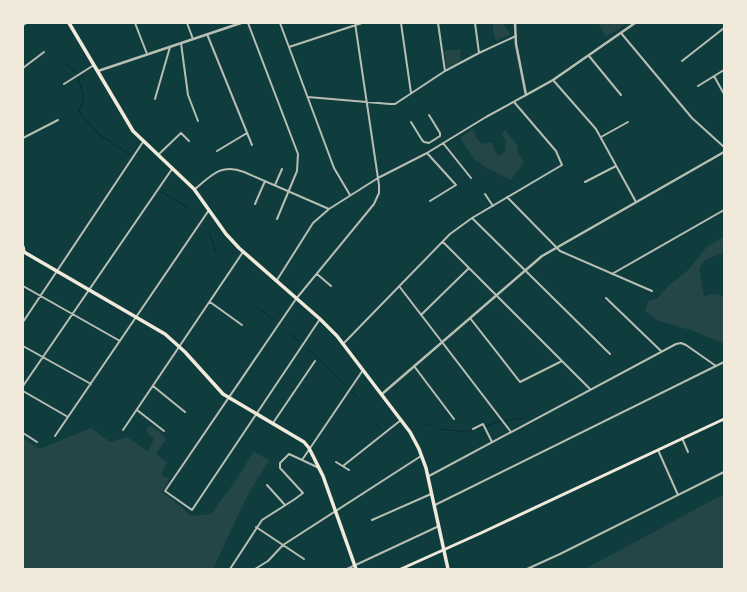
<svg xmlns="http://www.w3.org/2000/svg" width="747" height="592" font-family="'Noto Sans',sans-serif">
<rect width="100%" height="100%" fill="#0f3d3e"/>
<path fill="#244646" d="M493 23H503L510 34 496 41 494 33H493Z
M598 23H627L606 37Z
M460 49 461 60 447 68 444 51Z
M473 129 477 139 482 144 492 142 493 147 498 156 505 152 506 141 502 133 505 130 517 145 518 153 524 162 511 180 487 168 474 159 460 138Z
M724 236V252L704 261 699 268 704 296 714 294 724 296V344L694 331 659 321 645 311 649 300 657 299 669 285 688 270 706 248Z
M149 425 158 430 166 439 156 454 167 462 161 475 169 479 162 492 179 505 191 516 211 514 236 480 254 451 269 461 248 494 213 569H23V438L39 449 91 428 110 442 127 437 148 452 154 439 146 431Z
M724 494V569H585Z"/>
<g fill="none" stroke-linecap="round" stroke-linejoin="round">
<path stroke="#0a2a2b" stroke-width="1" d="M65 63 75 72
M78 77 84 99 79 110 81 115 100 135 129 154
M162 192 188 208
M209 232 216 253
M257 307 274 320
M290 334 299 341
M307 348 324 363 346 387
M352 393 357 397
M375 424 381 429
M424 424 433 426
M441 429 466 432 498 422 524 418"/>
<path stroke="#b8beb3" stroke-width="2" d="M135 23 147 54
M187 23 193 39
M248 23 298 154 297 171 277 219
M280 23 334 168 350 195
M401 23 411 93
M438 23 445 71
M475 23 479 53
M621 33 692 118 724 147
M207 34 252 145
M181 43 188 95 198 121
M289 47 362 23
M589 56 621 95
M682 61 724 28
M23 68 44 52
M714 76 724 94
M553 80 596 129 636 202
M64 84 94 65
M698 86 724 70
M308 97 390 104H395L445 71 479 53 516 36
M155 99 170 47
M411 122 422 140 424 142 429 143 440 136V133L429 115
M601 137 628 122
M23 138 58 120
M443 143 471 178
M217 151 247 133
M427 153 456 185 430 201
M158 155 181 133 189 141
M585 182 616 166
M275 185 282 169
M195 189C212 175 221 163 244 172L329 209
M485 194 493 206
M507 197 560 251 652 291
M255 204 265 181
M472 218 610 354
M443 242 590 389
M317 274 331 286
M612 274 724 210
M277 280 313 223 329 209 378 178 427 153 486 117 526 95
M23 286 120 341
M399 286 511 432
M606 298 661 351
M210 302 242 325
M421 315 469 268
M470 318 520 382 562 361
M320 319 192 510 165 491 296 299 374 204 379 193V185L355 23
M23 322 143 142
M343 344 450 234 472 218 562 165 556 151 514 102
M23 346 91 384
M414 366 454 419
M23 386 172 169
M153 386 185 412
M23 391 68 417
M137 410 164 431
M273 423 315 361
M473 429 483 424 492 442
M123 430 243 252
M23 433 37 442
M55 436 209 210
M682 438 688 452
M658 450 678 495
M302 460 319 468
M336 462 349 470
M343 466 401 420
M429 476 676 344 681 343 686 345 716 366
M267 485 285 505
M435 505 724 362
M372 520 431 494
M256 527 304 559
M230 569 262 520 295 499 303 493 280 468V463L289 454 302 460 363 370
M255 569 268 561 283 545 421 456
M347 569 439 526
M527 569 560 554 724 472"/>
<path stroke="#b8beb3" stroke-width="2.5" d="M515 23 516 44 526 95 553 80 635 23
M23 25 26 23
M98 71 241 23
M382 394 542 256 724 152"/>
<path stroke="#f1e9da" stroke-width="3" d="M401 569 481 533 724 419"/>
<path stroke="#f1e9da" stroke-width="3.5" d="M69 23 133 131 194 189 226 234 239 248 320 319 337 336 410 432 419 449 426 468 448 569
M23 247 24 252 165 334 185 352 223 394 304 442 309 448 323 476 356 569"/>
</g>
<rect width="747" height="592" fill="none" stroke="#f1e9da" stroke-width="48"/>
</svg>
